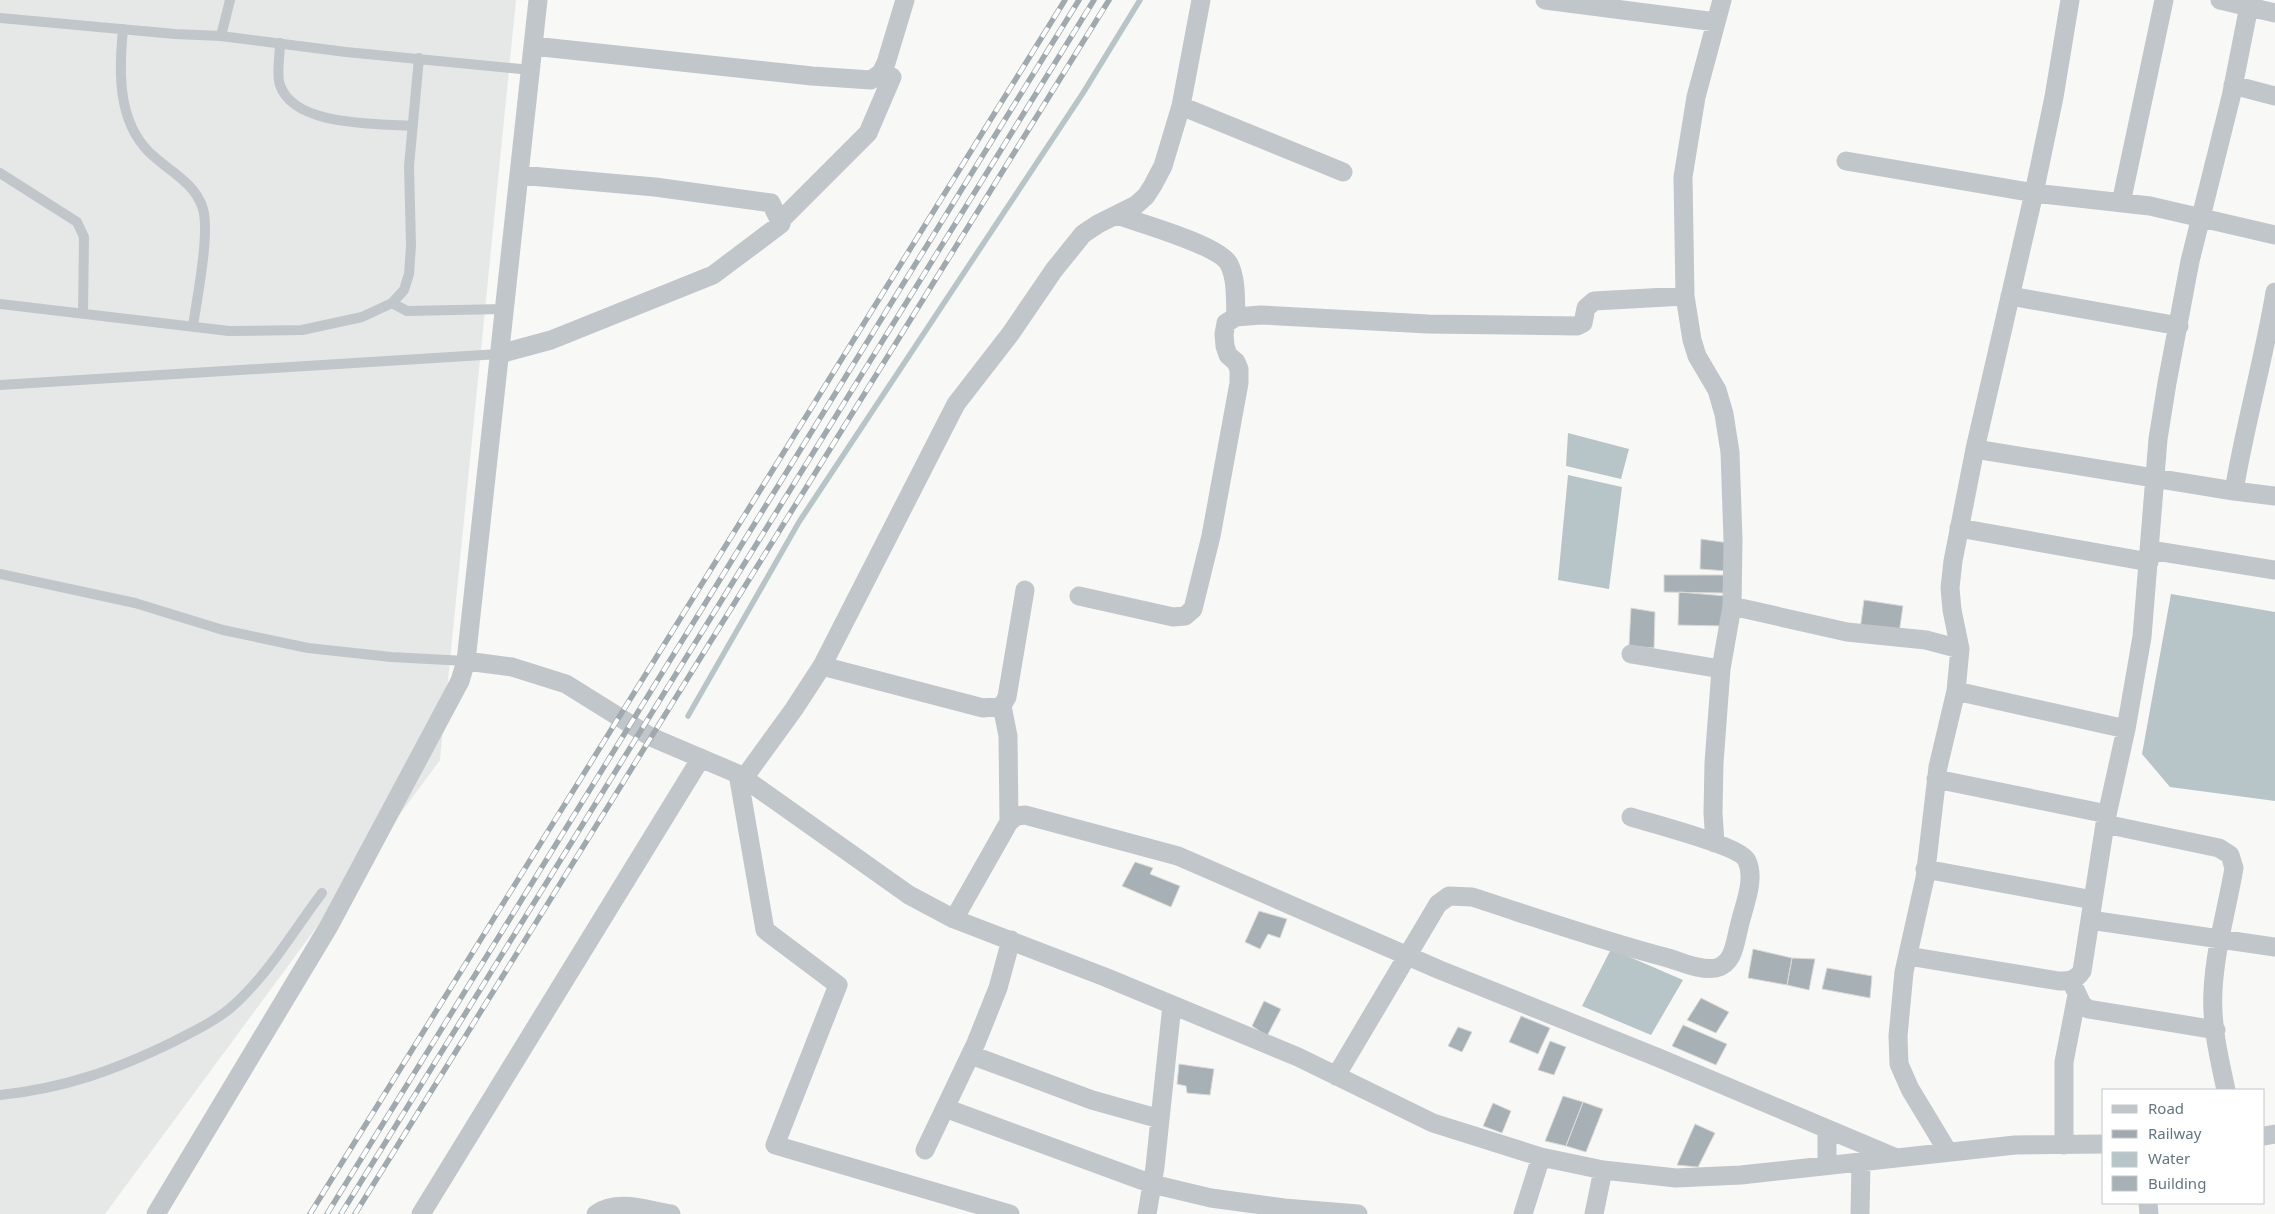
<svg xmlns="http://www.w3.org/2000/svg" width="2275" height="1214" font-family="'Noto Sans',sans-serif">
<rect width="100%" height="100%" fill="#f8f8f6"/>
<path fill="#e6e8e7" d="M0 0H516L440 760 105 1214H0Z"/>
<path fill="#b7c5c8" d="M1568 433 1629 449 1621 479 1566 466Z
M1568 475 1622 487 1609 589 1558 580Z
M2171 594 2275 612V801L2170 787 2142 754Z
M1611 949 1683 980 1651 1035 1582 1006Z"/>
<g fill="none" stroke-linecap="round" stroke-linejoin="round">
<path stroke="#b7c5c8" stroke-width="5.5" d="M688 716 799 522 1083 93 1140 0"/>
</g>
<path fill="#a6b0b5" stroke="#dadad8" d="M1701 539 1729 543 1727 571 1700 569Z
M1664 575H1725L1723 593 1664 592Z
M1679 592 1726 596 1723 626 1678 625Z
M1864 600 1903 606 1899 633 1860 630Z
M1631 608 1655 612 1654 648 1629 646Z
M1135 862 1153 868 1150 874 1180 886 1171 907 1122 886Z
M1259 911 1287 919 1280 938 1268 934 1260 949 1245 942Z
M1753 949 1792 958 1787 985 1748 978Z
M1792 958 1815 959 1809 990 1787 985Z
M1827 968 1872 976 1870 998 1822 989Z
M1701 998 1729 1012 1716 1033 1687 1020Z
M1264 1001 1281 1009 1267 1036 1252 1026Z
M1521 1016 1550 1028 1538 1054 1509 1042Z
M1683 1025 1727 1044 1716 1065 1672 1046Z
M1458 1027 1472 1032 1462 1052 1448 1046Z
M1550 1041 1566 1047 1554 1075 1538 1070Z
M1179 1064 1214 1069 1210 1095 1187 1093 1186 1086 1177 1084Z
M1563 1096 1583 1102 1566 1146 1545 1141Z
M1583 1102 1603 1109 1586 1152 1566 1146Z
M1493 1103 1511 1111 1502 1133 1483 1126Z
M1695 1124 1715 1133 1698 1167 1677 1165Z"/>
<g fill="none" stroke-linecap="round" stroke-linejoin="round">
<path stroke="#c1c6ca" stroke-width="10" d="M0 18 175 34 221 36 346 52 531 70
M123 29C119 70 117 120 149 152 167 170 195 182 203 209 210 234 197 298 193 326
M221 36 230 0
M280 43C280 56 276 74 280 85 294 127 377 123 412 126
M0 173 77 222 84 237 83 314
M392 303 407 311 504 309
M0 304 229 331 302 330 362 317 392 303 404 290 409 274 411 246 409 166 419 58
M0 385 499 354
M0 574 135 603 223 630 308 648 391 657 466 661
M0 1095C66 1088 115 1070 173 1042 194 1031 218 1020 235 1004 269 973 294 930 322 893"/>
<path stroke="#c1c6ca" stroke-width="19" d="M1545 0 1716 22
M2220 0 2275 13
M533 46 812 76 871 80 881 73 886 63 905 0
M2233 85 2275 96
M1181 106 1343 172
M1846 161 2034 193 2150 206 2275 235
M2121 203 2164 0
M1117 215C1139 223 1219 245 1229 264 1237 280 1235 300 1236 317
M780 221 868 133 892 77
M2010 296 2179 326
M499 354 551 340 713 275 781 224 771 203 655 187 519 175
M1975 449 2234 491 2275 496
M2234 491C2245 424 2264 359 2275 292
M1959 528 2149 562
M2150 550 2275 570
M1079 596 1173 617 1185 616 1193 609 1211 536 1239 383V369L1236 362 1228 355 1225 346 1224 334 1226 323 1236 317 1261 315 1428 324 1577 326 1583 323 1586 308 1594 301 1685 296
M1732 606 1847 632 1926 640 1960 649
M1631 654 1721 669
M466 661 512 667 566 684 651 737 738 774 909 895 954 919 1105 977 1298 1057 1433 1123 1541 1157 1603 1170 1676 1178 1741 1175 2015 1145 2104 1144
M822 666 983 708 1002 706 1007 697 1025 590
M1956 691 2126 729
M1002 706 1008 736 1009 822
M738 774 765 930 838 985 775 1145 1010 1214
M744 778 794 709 822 666 956 404 1011 333 1054 270 1083 234 1098 224 1136 205 1146 196 1153 185 1163 166 1181 106 1201 0
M1936 779 2107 814
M1715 843 1713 813 1714 763 1721 669 1732 606 1733 540 1730 452 1724 414 1717 390 1697 356 1692 340 1685 296 1683 177 1696 97 1722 0
M1925 869 2093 900
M954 919 1009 822 1017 816 1025 815 1178 856 1440 970 1659 1058 1894 1157
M2090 920 2275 947
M1908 956 2059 981C2070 981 2075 981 2082 971L2105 824
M2071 981 2082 1004 2088 1009 2216 1030
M971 1055 1092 1100 1160 1119
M1336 1076 1438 904 1449 896 1472 897C1537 918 1602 941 1668 958 1682 962 1701 971 1716 968 1734 964 1735 942 1739 927 1743 908 1756 880 1747 861 1741 846 1650 823 1631 817
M2226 1090C2219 1058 2211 1024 2213 991 2215 949 2227 909 2234 868L2230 855 2219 848 2105 824 2126 729 2142 637 2158 439 2167 383 2190 261 2231 97 2249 6
M945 1108 1152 1184 1211 1198 1284 1208 1358 1214
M1827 1129V1165
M2264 1136 2275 1134
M2064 1145V1062L2077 995
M925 1150 976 1043 998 988 1011 940
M1948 1152 1910 1089 1899 1064 1898 1036 1904 972 1925 878 1938 767 1956 691 1960 649 1952 610 1950 588 1953 561 1975 449 2034 193 2054 97 2070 0
M2148 1203 2149 1214
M156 1214 329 926 460 681 466 661 538 0
M421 1214 701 758
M596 1214C618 1199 646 1210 671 1214
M1147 1214 1155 1167 1172 1005
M1523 1214 1541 1157
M1594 1214 1603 1170
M1860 1214 1861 1162"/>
<defs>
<path id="rail" d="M310 1214 1065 0
M327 1214 1079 0
M341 1214 1094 0
M355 1214 1109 0"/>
</defs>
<use href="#rail" stroke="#a0a9ae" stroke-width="5.5"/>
<use href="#rail" stroke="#fff" stroke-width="4" stroke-dasharray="11" stroke-linecap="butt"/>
</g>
<rect x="2102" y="1089" width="162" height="115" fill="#ffffff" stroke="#c1c8cd"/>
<rect x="2112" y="1105" width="25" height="8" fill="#c1c6ca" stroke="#c1c8cd"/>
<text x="2148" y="1114" font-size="15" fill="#637681">Road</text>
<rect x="2112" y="1130" width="25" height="8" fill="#a0a9ae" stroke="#c1c8cd"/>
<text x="2148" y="1139" font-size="15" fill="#637681">Railway</text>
<rect x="2112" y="1152" width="25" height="15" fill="#b7c5c8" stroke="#c1c8cd"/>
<text x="2148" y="1164" font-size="15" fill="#637681">Water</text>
<rect x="2112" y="1176" width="25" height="15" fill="#a6b0b5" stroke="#c1c8cd"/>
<text x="2148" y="1189" font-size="15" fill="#637681">Building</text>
</svg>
